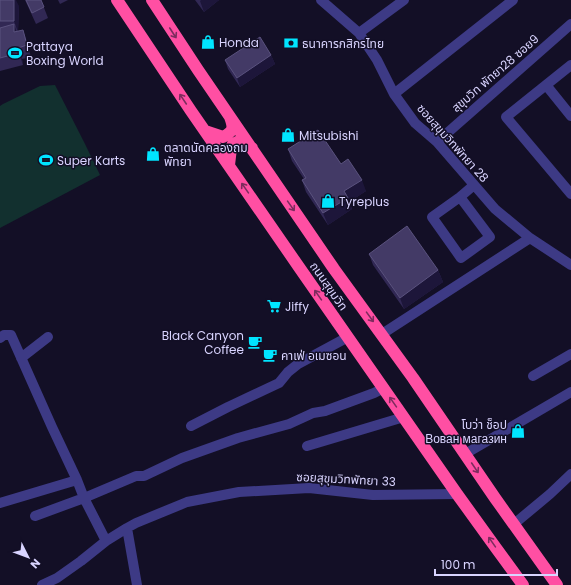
<svg xmlns="http://www.w3.org/2000/svg" width="571" height="585" font-family="Poppins,'Noto Sans Thai',sans-serif">
<rect width="100%" height="100%" fill="#130f26"/>
<path fill="#12302f" d="M55 85 85 144 100 175 0 228V106L3 104 40 86Z"/>
<g fill="none" stroke-linecap="round" stroke-linejoin="round">
<path stroke="#3d3a85" stroke-width="10" d="M321 0 359 33 377 60 394 94 415 123 437 142 495 209 530 238 571 265
M359 33 404 0
M571 65 506 117 571 194
M546 85 571 116
M394 94 513 0
M437 142 571 24
M460 197 490 237 461 258 432 217 460 197 474 185
M382 334 530 238
M0 338 4 335H11L52 427 77 480 84 498 106 541
M21 358 48 337
M533 376 571 354
M191 426 228 407 279 383 288 372 298 364 348 337
M307 446 404 417
M465 454 571 392
M0 503 77 480
M35 516 84 498 136 476H144L182 458 238 438 289 424 313 413 325 411 374 393 384 388
M514 524 550 494 571 474
M127 528 137 585
M42 585 57 578 81 561 106 541 127 528 136 523 187 502 239 492 309 488 373 495 457 494"/>
<path stroke="#ff4fa3" stroke-width="12" d="M117 0 191 111 301 270 457 494 496 548 523 585
M152 0 198 70 334 269 413 378 495 498 557 585
M205 131 223 137C234 131 234 128 230 117
M229 165 231 148 233 144 239 141H243L252 148"/>
</g>
<path fill="#312854" d="M0 0 19 6 18 31 23 30 27 42 31 57 22 59 23 65 0 71Z
M25 0H41L48 18 36 24Z
M58 0H68L60 4Z
M195 0H219L204 12Z
M271 55 275 64 240 87 228 69 225 60Z
M288 149 341 164 366 191 349 202 352 209 328 225 306 192 302 180 304 179 292 161Z
M369 254 438 270 443 282 404 309 373 265Z"/>
<path fill="#1d163a" d="M14 0H16L19 6 18 32 14 21Z
M201 0H219L204 12 200 1Z
M14 24 18 36 14 32Z
M23 30 27 42 31 57 27 45Z
M18 48 22 59 23 65 19 53Z
M271 55 275 64 240 87 237 78Z
M362 180 366 191 349 202 352 209 328 225 323 213 344 191Z
M438 270 443 282 404 309 400 298Z"/>
<path fill="#433a66" stroke="#5a527e" d="M0 0H14V21H0Z
M26 0H41L44 7 32 13Z
M14 24V32L23 30 27 45 18 48 19 53 0 58V28Z
M260 37 271 55 237 78 225 60Z
M318 130 341 164 348 159 362 180 344 191 348 198 323 213 302 180 306 178 288 149Z
M407 226 438 270 400 298 369 254Z"/>
<defs><path id="oneway-shaft" d="M-6 0H5M1.5-3L5.5 0L1.5 3" fill="none" stroke-width="1.6" stroke-linecap="round" stroke-linejoin="round"/></defs>
<g stroke="#7d2c5e">
<use href="#oneway-shaft" transform="translate(173 33) rotate(57)"/>
<use href="#oneway-shaft" transform="translate(183 99) rotate(-124)"/>
<use href="#oneway-shaft" transform="translate(245 188) rotate(-125)"/>
<use href="#oneway-shaft" transform="translate(291 206) rotate(55)"/>
<use href="#oneway-shaft" transform="translate(318 295) rotate(-125)"/>
<use href="#oneway-shaft" transform="translate(370 317) rotate(54)"/>
<use href="#oneway-shaft" transform="translate(393 402) rotate(-125)"/>
<use href="#oneway-shaft" transform="translate(475 468) rotate(56)"/>
<use href="#oneway-shaft" transform="translate(492 542) rotate(-125)"/>
</g>
<defs>
<symbol id="shop-bare" viewBox="-9 -9 18 18"><path d="M-5-2.5h2.3a2.7 3.5 0 0 1 5.4 0H5L5.5 6h-11ZM-1.5-2.5h3a1.5 2.3 0 0 0-3 0Z" fill="#00e5ff" stroke="#130f26" stroke-width="2.5" paint-order="stroke"/></symbol>
<symbol id="bank-bare" viewBox="-9 -9 18 18"><path d="M-6-4H6V4H-6ZM0-2.3a2.3 2.3 0 1 0 0 4.6a2.3 2.3 0 1 0 0-4.6Z" fill="#00e5ff" stroke="#130f26" stroke-width="2.5" paint-order="stroke"/></symbol>
<symbol id="stadium-bare" viewBox="-9 -9 18 18"><path d="M0-5a6.5 5 0 1 0 0 10a6.5 5 0 1 0 0-10ZM-3.5-1.8h7v3.6h-7Z" fill="#00e5ff" stroke="#130f26" stroke-width="2.5" paint-order="stroke"/></symbol>
<symbol id="supermarket-bare" viewBox="-9 -9 18 18"><path d="M-6-5.5h2.5l.6 2H6L4.5 2H-2.5L-4.4-4H-6ZM-1.5 3.2a1.3 1.3 0 1 0 .1 0ZM3 3.2a1.3 1.3 0 1 0 .1 0Z" fill="#00e5ff" stroke="#130f26" stroke-width="2.5" paint-order="stroke"/></symbol>
<symbol id="cafe-bare" viewBox="-9 -9 18 18"><path d="M-5.5-4.5H6V0H3Q3 3.5 0 3.5H-2.5Q-5.5 3.5-5.5 0ZM3-3.2v2h1.7v-2ZM-6 4.5H4V6H-6Z" fill="#00e5ff" stroke="#130f26" stroke-width="2.5" paint-order="stroke"/></symbol>
</defs>
<g fill-rule="evenodd">
<use href="#shop-bare" x="198" y="32" width="20" height="20"/>
<use href="#bank-bare" x="281" y="33" width="20" height="20"/>
<use href="#stadium-bare" x="5" y="43" width="20" height="20"/>
<use href="#shop-bare" x="278" y="125" width="20" height="20"/>
<use href="#shop-bare" x="143" y="144" width="20" height="20"/>
<use href="#stadium-bare" x="36" y="150" width="20" height="20"/>
<use href="#shop-bare" x="318" y="191" width="20" height="20"/>
<use href="#supermarket-bare" x="264" y="296" width="20" height="20"/>
<use href="#cafe-bare" x="245" y="332" width="20" height="20"/>
<use href="#cafe-bare" x="260" y="345" width="20" height="20"/>
<use href="#shop-bare" x="508" y="421" width="20" height="20"/>
</g>
<g text-anchor="middle" dominant-baseline="central" stroke-width="3" stroke-linejoin="round" paint-order="stroke">
<g font-size="12" fill="#d9d4ff" stroke="#130f26" text-anchor="start">
<text x="219" y="42">Honda</text>
<text x="302" y="43">ธนาคารกสิกรไทย</text>
<text x="26" y="46">Pattaya<tspan x="26" dy="14">Boxing World</tspan></text>
<text x="299" y="135">Mitsubishi</text>
<text x="164" y="147">ตลาดนัดคลองถม<tspan x="164" dy="14">พัทยา</tspan></text>
<text x="57" y="160">Super Karts</text>
<text x="339" y="201">Tyreplus</text>
<text x="285" y="306">Jiffy</text>
<text x="244" y="335" text-anchor="end">Black Canyon<tspan x="244" dy="14">Coffee</tspan></text>
<text x="281" y="355">คาเฟ่ อเมซอน</text>
<text x="507" y="424" text-anchor="end">โบว่า ช็อป<tspan x="507" dy="14">Вован магазин</tspan></text>
</g>
<g font-size="12" fill="#d9d4ff" stroke="#130f26">
<text transform="translate(495 73) rotate(-41)">สุขุมวิท พัทยา28 ซอย9</text>
<text transform="translate(453 143) rotate(48)">ซอยสุขุมวิทพัทยา 28</text>
<text transform="translate(329 286) rotate(55)">ถนนสุขุมวิท</text>
<text transform="translate(346 479) rotate(3)">ซอยสุขุมวิทพัทยา 33</text>
</g>
</g>
<g transform="translate(28 557) rotate(132)" stroke="#130f26" stroke-width="3" paint-order="stroke">
<path d="M0-3L7 15L0 10L-7 15Z" fill="#d9d4ff"/>
<text y="-6" font-size="11" font-weight="bold" text-anchor="middle" fill="#d9d4ff">N</text>
</g>
<path d="M435 569v6h122v-6" fill="none" stroke="#d9d4ff" stroke-width="2"/>
<text x="441" y="569" font-size="12" fill="#d9d4ff" stroke="#130f26" stroke-width="3" paint-order="stroke">100 m</text>
</svg>
